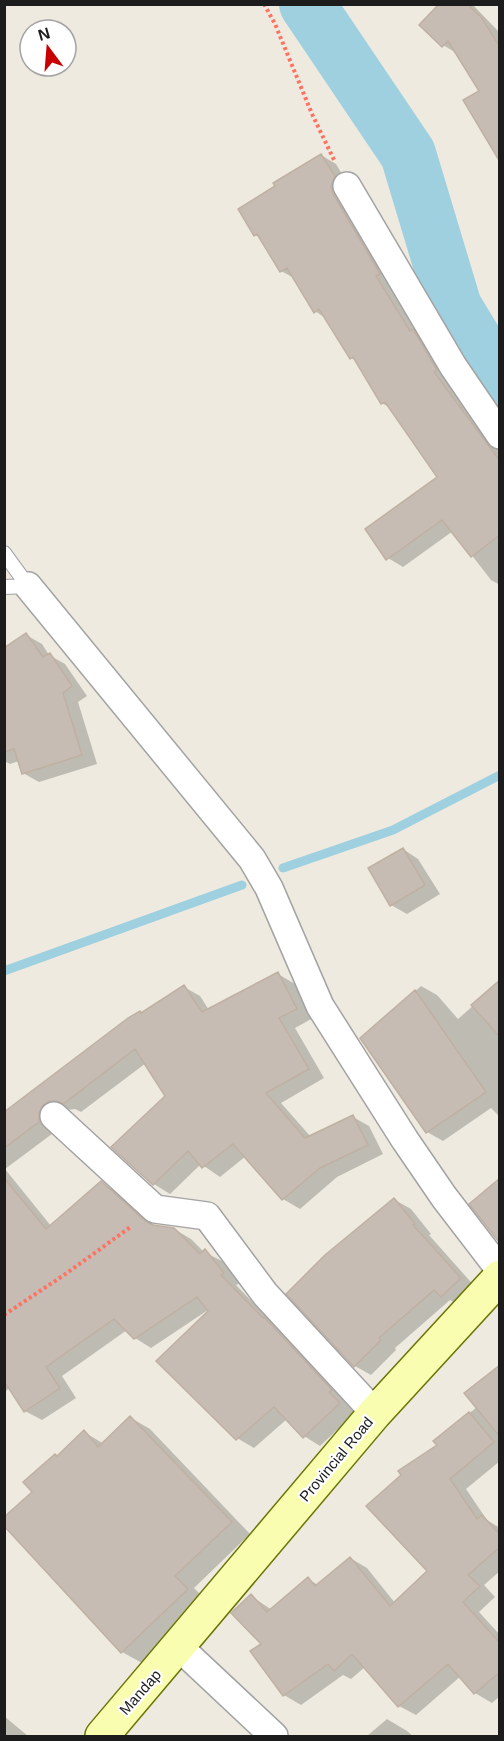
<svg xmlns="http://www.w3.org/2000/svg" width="504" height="1741" font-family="Helvetica,sans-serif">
<rect width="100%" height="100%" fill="#eeeae0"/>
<path fill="#0003" d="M442 4H472L500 33V148L481 92 458 54 443 45Z
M321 155 336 164 349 186 448 381 500 451V585L491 580 453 531 403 567 388 558 439 477 390 408 382 403 357 361 351 358 327 319 315 311 296 279 281 271 261 238 255 235 277 187Z
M26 635 42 644 49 655 65 664 87 696 78 702 97 764 39 782 23 773 19 761 10 764 4 761V649Z
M403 849 418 859 440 894 407 914 391 905Z
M278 974 295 984 313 1018 295 1028 324 1078 281 1103 311 1137 353 1117 369 1126 383 1154 337 1177 300 1209 283 1199 246 1156 220 1177 201 1164 170 1194 154 1184 167 1096 146 1063 81 1112 75 1109 67 1110 59 1114 56 1131 5 1169 51 1226 101 1183 118 1192 155 1226 174 1229 191 1239 204 1252 222 1261 240 1283 236 1285 347 1400 345 1402 355 1413 320 1446 304 1436 287 1419 254 1448 237 1438 211 1308 151 1348 135 1338 127 1330 62 1376 76 1398 42 1420 25 1411 10 1387 4 1393V1114L142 1014 184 987 200 996 209 1010Z
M500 982V1117L491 1108 443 1141 427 1132 362 1038 421 986 437 995 458 1019Z
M395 1200 411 1209 431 1234 429 1235 477 1289 458 1305 450 1300 395 1348 396 1350 371 1375 355 1366Z
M500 1376V1461L466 1489 487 1520 500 1528V1571L484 1585 495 1597 479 1612 500 1635V1696L492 1703 475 1693 461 1676 416 1715 399 1706 365 1667 351 1679 343 1675 301 1705 284 1695 263 1644 251 1596 272 1610 308 1579 318 1585 350 1558 367 1568 395 1603 429 1571 439 1446 435 1441 477 1407Z
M131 1418 150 1429 250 1534 194 1588 207 1601 142 1663 122 1652 4 1524 34 1493 58 1457 84 1432 104 1444Z
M4 1716 28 1736H4Z
M387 1719 407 1731 413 1736H367Z"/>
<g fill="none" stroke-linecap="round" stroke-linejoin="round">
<path stroke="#9ed0df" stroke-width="9" d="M283 868 393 830 500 775
M4 971 242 885"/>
<path stroke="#9ed0df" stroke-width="56" d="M307 4 408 154 454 307 500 383"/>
</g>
<path fill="#c6bcb4" stroke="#c0b0a2" stroke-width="1.5" d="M439 4H467L481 17 500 47V162L463 100 479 91 448 41 442 47 419 25Z
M321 154 335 176 331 186 333 194 380 274 376 276 410 331 413 329 437 370 434 372 500 461V535L471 557 442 520 386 560 365 529 437 477 385 402 381 404 353 357 350 359 319 309 314 313 287 268 280 272 257 234 254 236 238 209 275 186 273 183Z
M26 633 43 657 50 653 72 686 63 693 82 755 22 774 14 749 4 752V648Z
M403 848 425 885 390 906 368 868Z
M278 972 297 1009 279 1018 309 1069 266 1093 305 1138 353 1115 368 1145 320 1168 282 1200 233 1144 202 1168 188 1151 153 1185 111 1147 165 1096 135 1049 63 1104 57 1101H50L43 1105 39 1113V1122L4 1148V1112L128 1018 140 1011 141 1013 184 985 202 1012Z
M500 980V1037L471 1005Z
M415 990 486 1092 426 1133 360 1038Z
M4 1178 46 1229 101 1181 145 1221 153 1225 174 1228 200 1254 205 1249 224 1273 221 1275 263 1318 264 1317 332 1390 329 1392 340 1403 303 1438 274 1407 236 1440 156 1361 208 1311 197 1297 134 1339 114 1319 46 1367 60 1388 24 1412 4 1381Z
M500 1178V1243L469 1204Z
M394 1198 415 1224 413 1225 461 1278 441 1297 434 1290 379 1338 381 1340 354 1367 286 1294 325 1255Z
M500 1365V1437L464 1393Z
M469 1412 494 1442 450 1479 477 1519 482 1515 500 1535V1547L468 1575 480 1586 463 1602 500 1643V1672L474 1694 448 1664 398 1707 352 1654 334 1671 328 1664 283 1696 250 1651 261 1644 231 1613 251 1594 267 1612 308 1577 315 1586 350 1557 390 1606 427 1571 366 1506 401 1475 398 1471 437 1445 433 1441Z
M130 1416 232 1522 175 1576 188 1589 121 1653 4 1526V1517L32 1492 23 1482 55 1454 57 1456 84 1430 98 1447Z"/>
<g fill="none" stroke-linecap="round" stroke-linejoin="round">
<defs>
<path id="service" d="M4 553 28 586 4 587"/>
<path id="minor" d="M347 186 453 366 500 435
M28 586 252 859 269 888 320 1006 405 1140 444 1197 500 1270
M54 1116 155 1209 207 1216 265 1294 375 1413
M179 1647 274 1736"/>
<path id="secondary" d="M102 1736 375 1413 500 1277"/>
</defs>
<use href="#service" stroke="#a3a3a3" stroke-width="16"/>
<use href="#minor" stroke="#a3a3a3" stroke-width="30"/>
<use href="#secondary" stroke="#687500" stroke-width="36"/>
<path stroke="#ff7160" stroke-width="4" stroke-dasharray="3 3" stroke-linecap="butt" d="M264 4 275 24 312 114 335 162
M4 1315 64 1275 132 1226"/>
<use href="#service" stroke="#fff" stroke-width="14"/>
<use href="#minor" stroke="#fff" stroke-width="27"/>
<use href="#secondary" stroke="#f9fdaf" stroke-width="33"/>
</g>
<g text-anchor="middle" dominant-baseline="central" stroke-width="4.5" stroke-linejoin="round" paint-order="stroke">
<g font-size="15" fill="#1c1c1c" stroke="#fff">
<text transform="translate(336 1459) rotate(-50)">Provincial Road</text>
<text transform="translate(140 1692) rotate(-49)">Mandap</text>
</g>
</g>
<rect width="504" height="1741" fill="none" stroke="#1c1c1c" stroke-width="12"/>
<g transform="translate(48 48) rotate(344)"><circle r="28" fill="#ffffff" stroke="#a4a4a4" stroke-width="1.5"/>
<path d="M0-4.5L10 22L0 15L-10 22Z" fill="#c70100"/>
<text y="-9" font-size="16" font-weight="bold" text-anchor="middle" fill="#1c1c1c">N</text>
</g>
</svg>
